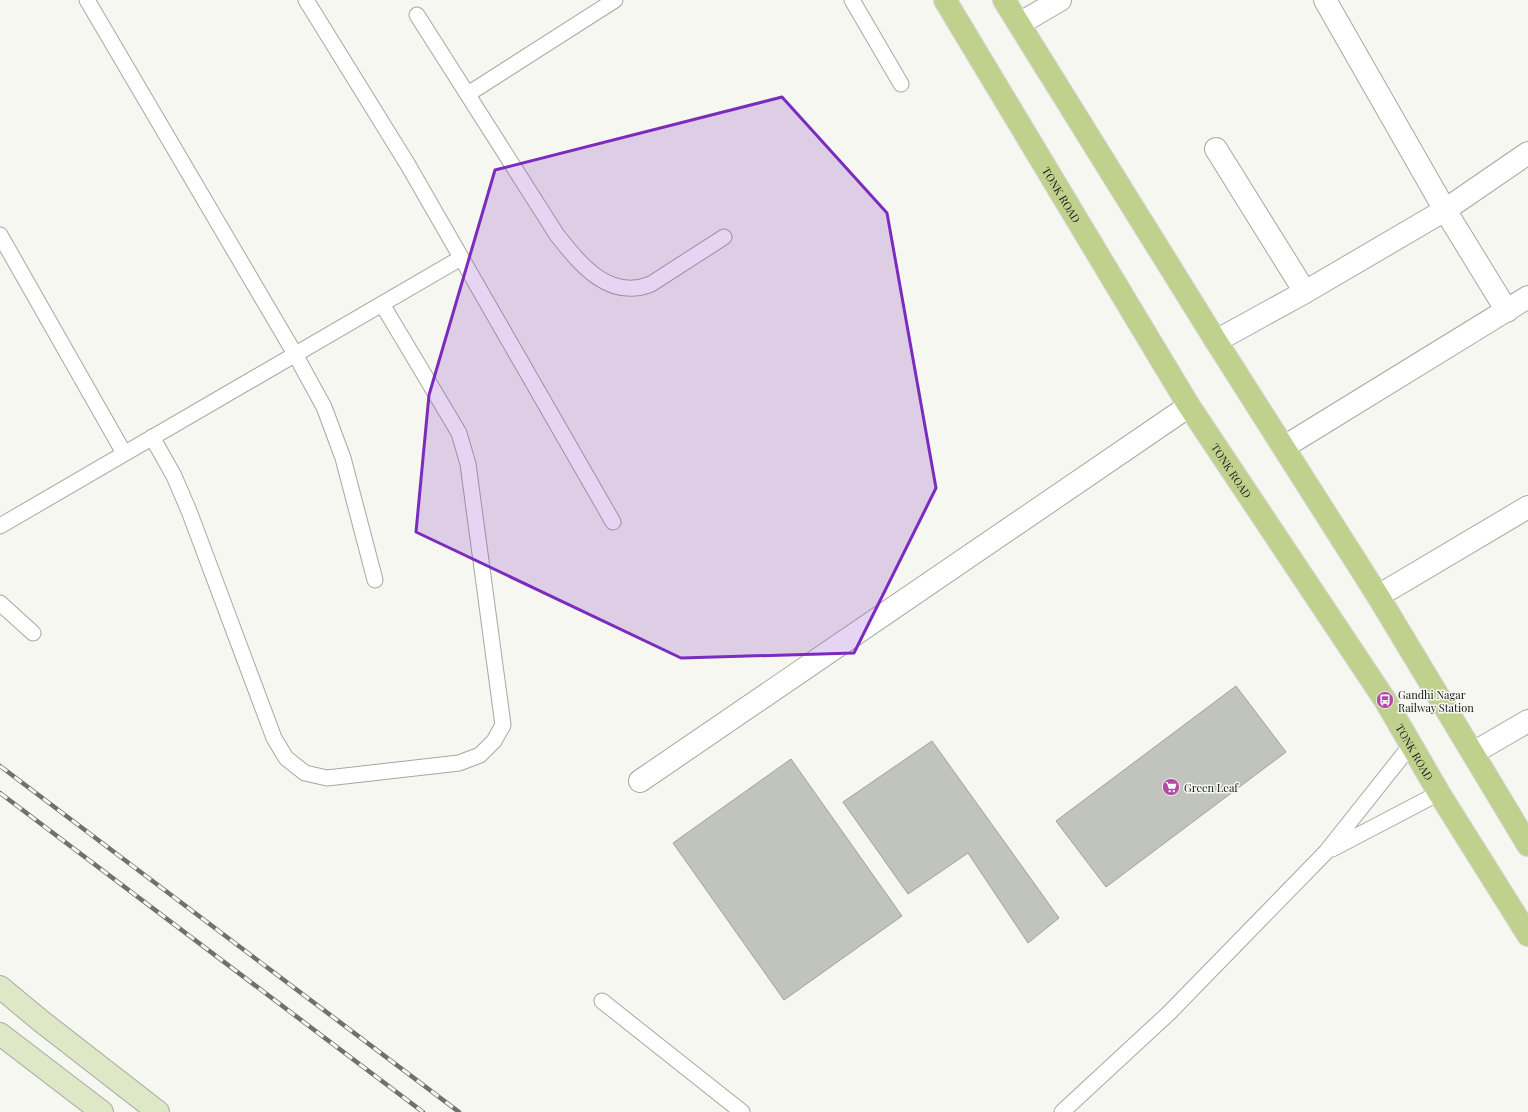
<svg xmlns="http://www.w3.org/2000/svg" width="1528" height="1112" font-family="'Playfair Display',serif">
<rect width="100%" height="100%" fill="#f5f7f0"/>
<path fill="#c1c4bc" stroke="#9fa19a" d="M1236 686 1286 752 1106 887 1056 821Z
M932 741 1059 918 1028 943 968 853 908 894 843 802Z
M791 759 902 916 784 1000 673 843Z"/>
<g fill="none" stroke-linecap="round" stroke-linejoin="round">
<defs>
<path id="lane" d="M87 0 295 354 324 407 343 458 375 580
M306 0 408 165 613 522
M852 0 901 84
M417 15 557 235C580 264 609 301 651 284L724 237
M468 94 615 0
M0 235 124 453
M152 437 174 476 189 511 274 738 286 758 305 773 327 778 459 763 480 755 494 741 503 725 468 464 459 433 382 304
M0 526 461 258
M0 603 33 633
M1332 849 1439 793
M602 1001 742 1112
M1062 1112 1169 1013 1326 852 1411 745"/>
<path id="street" d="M1325 0 1445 210 1507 311
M1019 24 1060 0
M1216 149 1305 292
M1216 341 1305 292 1445 210 1528 153
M1284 447 1528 297
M1378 596 1528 507
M1473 753 1528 721
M640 781 1189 406"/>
<path id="secondary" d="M0 987 41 1021 158 1112
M0 1034 102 1112"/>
<g id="primary">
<path id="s1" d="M945 0 1189 406 1385 700 1439 793 1528 935"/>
<path d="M1004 0 1216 341 1378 596 1528 845"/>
</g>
</defs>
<use href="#lane" stroke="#a6a9a2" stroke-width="17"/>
<use href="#street" stroke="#a6a9a2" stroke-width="24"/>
<use href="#secondary" stroke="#a6a9a2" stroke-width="24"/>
<use href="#primary" stroke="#d5d5d5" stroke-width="24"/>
<use href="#lane" stroke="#fff" stroke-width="15"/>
<use href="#street" stroke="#fff" stroke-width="22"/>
<use href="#secondary" stroke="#dfe8c6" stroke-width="22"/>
<use href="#primary" stroke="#bfd18d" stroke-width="22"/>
<defs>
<path id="rail" d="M0 766 459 1112
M0 793 423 1112"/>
</defs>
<use href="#rail" stroke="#70716d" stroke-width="4.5"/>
<use href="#rail" stroke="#f5f7f0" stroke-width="3" stroke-dasharray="9" stroke-linecap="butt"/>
</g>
<path fill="#7b2cbf" fill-opacity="0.2" stroke="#7b2cbf" stroke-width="3" stroke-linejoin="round" d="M782 97 887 213 936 488 854 653 681 658 416 532 429 395 495 170Z"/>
<defs>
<symbol id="bus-disc" viewBox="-11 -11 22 22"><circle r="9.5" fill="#b448a7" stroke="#f5f7f0"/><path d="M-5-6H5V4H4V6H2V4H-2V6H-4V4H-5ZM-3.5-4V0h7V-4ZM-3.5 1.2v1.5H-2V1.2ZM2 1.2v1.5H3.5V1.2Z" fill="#fff"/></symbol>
<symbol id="supermarket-disc" viewBox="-11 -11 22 22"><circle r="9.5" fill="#b448a7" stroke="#f5f7f0"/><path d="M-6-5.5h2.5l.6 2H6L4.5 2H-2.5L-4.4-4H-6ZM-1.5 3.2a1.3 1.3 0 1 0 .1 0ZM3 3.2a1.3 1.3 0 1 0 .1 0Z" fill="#fff"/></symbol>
</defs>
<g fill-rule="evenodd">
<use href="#bus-disc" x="1375" y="690" width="20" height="20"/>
<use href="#supermarket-disc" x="1161" y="777" width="20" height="20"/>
</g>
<g text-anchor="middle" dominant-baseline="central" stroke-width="3" stroke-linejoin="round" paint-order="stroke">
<g font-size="11" fill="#161715" stroke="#f5f7f0">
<text stroke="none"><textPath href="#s1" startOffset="227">TONK ROAD</textPath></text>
<text stroke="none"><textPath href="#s1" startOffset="551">TONK ROAD</textPath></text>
<text stroke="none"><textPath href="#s1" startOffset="887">TONK ROAD</textPath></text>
</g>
<g font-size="11" fill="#161715" stroke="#f5f7f0" text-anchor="start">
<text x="1398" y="694">Gandhi Nagar<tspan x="1398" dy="13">Railway Station</tspan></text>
<text x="1184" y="787">Green Leaf</text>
</g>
</g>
</svg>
